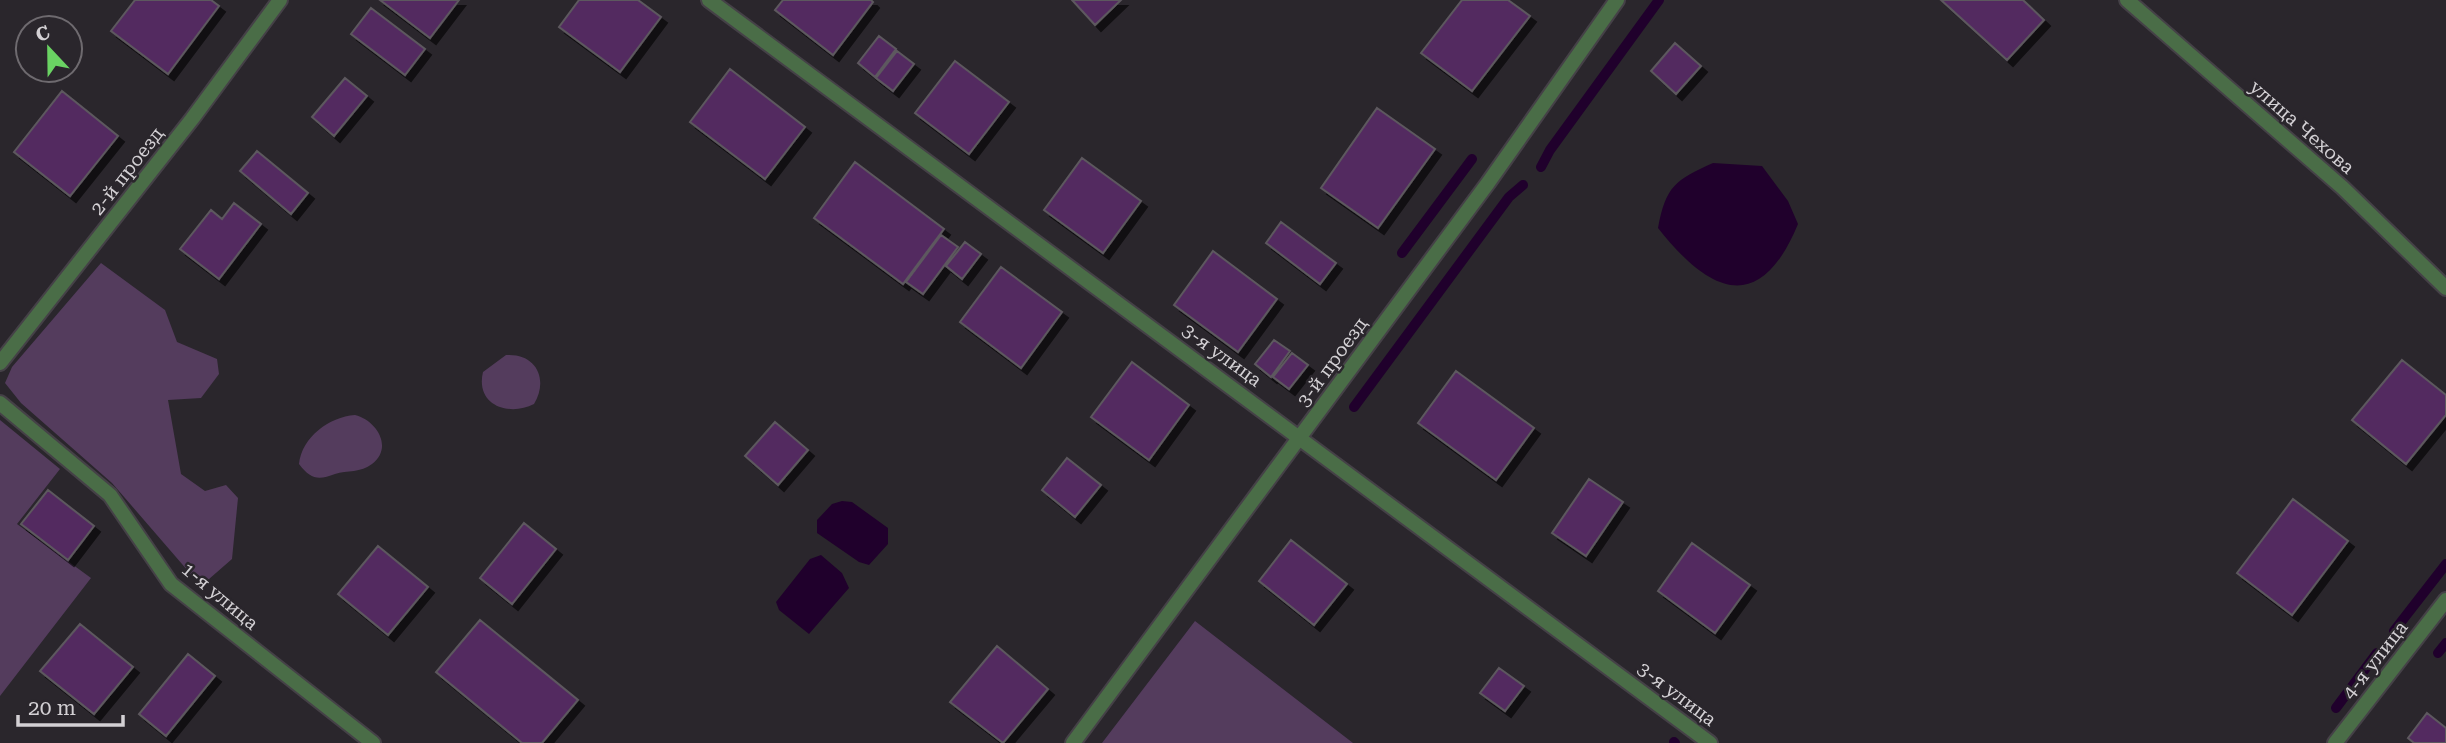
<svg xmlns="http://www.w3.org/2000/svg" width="2446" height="743" font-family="'Roboto Serif',serif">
<defs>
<filter id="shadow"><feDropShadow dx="6" dy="6" stdDeviation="0" flood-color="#0009"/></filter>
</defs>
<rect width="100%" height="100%" fill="#2a262c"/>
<path fill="#543c5d" d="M101 263 165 310 177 342 217 359 219 374 201 398 168 400 181 474 205 491 226 485 238 498 232 559 201 586 112 483 21 403 5 383 12 367Z
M506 355C536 353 549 379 534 404 509 417 475 405 483 372Z
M355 415C376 420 394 447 372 464 361 473 347 470 335 474 319 480 311 480 299 464 302 437 329 417 355 415Z
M0 420 60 469 17 524 91 578 0 696Z
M1195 621 1353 743H1102Z"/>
<path fill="#20002c" d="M1713 163 1762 166 1788 201 1798 224C1760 316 1710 294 1658 228 1666 186 1675 180 1713 163Z
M842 501 852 502 888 528V544L869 565 859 562 817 533V520L832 504Z
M821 555 842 573 849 588 809 634 779 610 776 602 810 559Z"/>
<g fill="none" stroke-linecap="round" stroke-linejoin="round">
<path stroke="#20002c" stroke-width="10" d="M1541 167 1550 150 1659 0
M1402 253 1472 159
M1354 407 1509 197 1523 185
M2394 631 2446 564
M2438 653 2446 643
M2336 708 2377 653
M1674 742 1675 743"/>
</g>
<path fill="#532c61" stroke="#5d585e" stroke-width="2" filter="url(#shadow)" d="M135 0H211L219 6 168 74 111 31Z
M380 0H459L430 38Z
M579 0H638L661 17 620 72 559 27Z
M783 0H871L873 2 833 55 775 10Z
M1072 0H1121L1095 25Z
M1462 0H1508L1530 16 1472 91 1421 53Z
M1941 0H2023L2044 20 2007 60Z
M371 8 425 49 405 75 351 34Z
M879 36 896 49 875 77 858 63Z
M1675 43 1701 66 1676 94 1651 71Z
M897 51 914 64 893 91 876 78Z
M955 61 1009 102 969 154 915 113Z
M730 69 805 127 765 179 690 122Z
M345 78 367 96 334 136 312 117Z
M62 91 118 136 70 196 14 152Z
M1377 108 1435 149 1378 228 1321 188Z
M257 151 308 193 291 214 240 171Z
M1082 158 1141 201 1103 253 1044 210Z
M855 162 944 229 903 284 814 218Z
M234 203 261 224 219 279 180 249 211 210 222 219Z
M1281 222 1336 263 1320 284 1266 243Z
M941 235 958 247 923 294 906 282Z
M965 242 981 254 962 279 946 266Z
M1213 251 1277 299 1238 352 1174 305Z
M1001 267 1062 312 1021 368 960 322Z
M1274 340 1290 351 1271 377 1255 364Z
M1292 353 1308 365 1289 389 1273 377Z
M2402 360 2446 395V415L2406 464 2352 420Z
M1132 362 1189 405 1149 460 1091 417Z
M1456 371 1534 428 1496 480 1418 423Z
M775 422 808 450 778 485 745 456Z
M1067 458 1101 485 1075 517 1042 490Z
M1589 479 1623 502 1586 556 1552 533Z
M48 490 94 526 68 560 21 524Z
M2293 499 2348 541 2292 615 2237 573Z
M524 523 556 549 512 604 480 578Z
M1291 540 1347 584 1314 625 1259 581Z
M1692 543 1750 585 1715 633 1658 591Z
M378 546 428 587 388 635 338 594Z
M480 620 578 700 542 743H522L436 672Z
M80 624 133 667 94 714 40 671Z
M997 646 1048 689 1003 743 950 702Z
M188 654 215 676 166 736 139 714Z
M1499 668 1524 686 1505 711 1480 693Z
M2427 713 2446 728V743H2414L2408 738Z"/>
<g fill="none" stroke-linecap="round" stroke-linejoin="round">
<defs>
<path id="minor" d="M709 0 1710 743
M2127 0 2343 188 2446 288
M0 363 192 119 280 0
M0 403 110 495 171 584 373 743
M1073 743 1488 183 1617 0
M2335 743 2446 600"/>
</defs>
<use href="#minor" stroke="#454147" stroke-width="18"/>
<use href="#minor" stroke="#4a6d47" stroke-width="14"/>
</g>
<g text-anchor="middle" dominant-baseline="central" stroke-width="5" stroke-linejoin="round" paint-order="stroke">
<g font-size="19" fill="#d3d0d4" stroke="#2a262c">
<text transform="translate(2302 127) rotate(41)">улица Чехова</text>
<text transform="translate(127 171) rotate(-52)">2-й проезд</text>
<text transform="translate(1222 355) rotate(36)">3-я улица</text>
<text transform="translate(1332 362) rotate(-54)">3-й проезд</text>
<text transform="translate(220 596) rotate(40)">1-я улица</text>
<text transform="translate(2375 660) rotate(-52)">4-я улица</text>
<text transform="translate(1677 694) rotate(37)">3-я улица</text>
</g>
</g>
<g transform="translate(49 49) rotate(338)"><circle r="33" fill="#2a262c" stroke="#6e6a6f" stroke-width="2"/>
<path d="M0-5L12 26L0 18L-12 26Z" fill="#6ad363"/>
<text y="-10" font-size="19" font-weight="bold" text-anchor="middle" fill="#d3d0d4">С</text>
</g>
<path d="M18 715v10h105v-10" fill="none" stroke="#d3d0d4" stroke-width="3.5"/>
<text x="28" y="715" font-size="21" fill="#d3d0d4" stroke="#2a262c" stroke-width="5" paint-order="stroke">20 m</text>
</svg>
